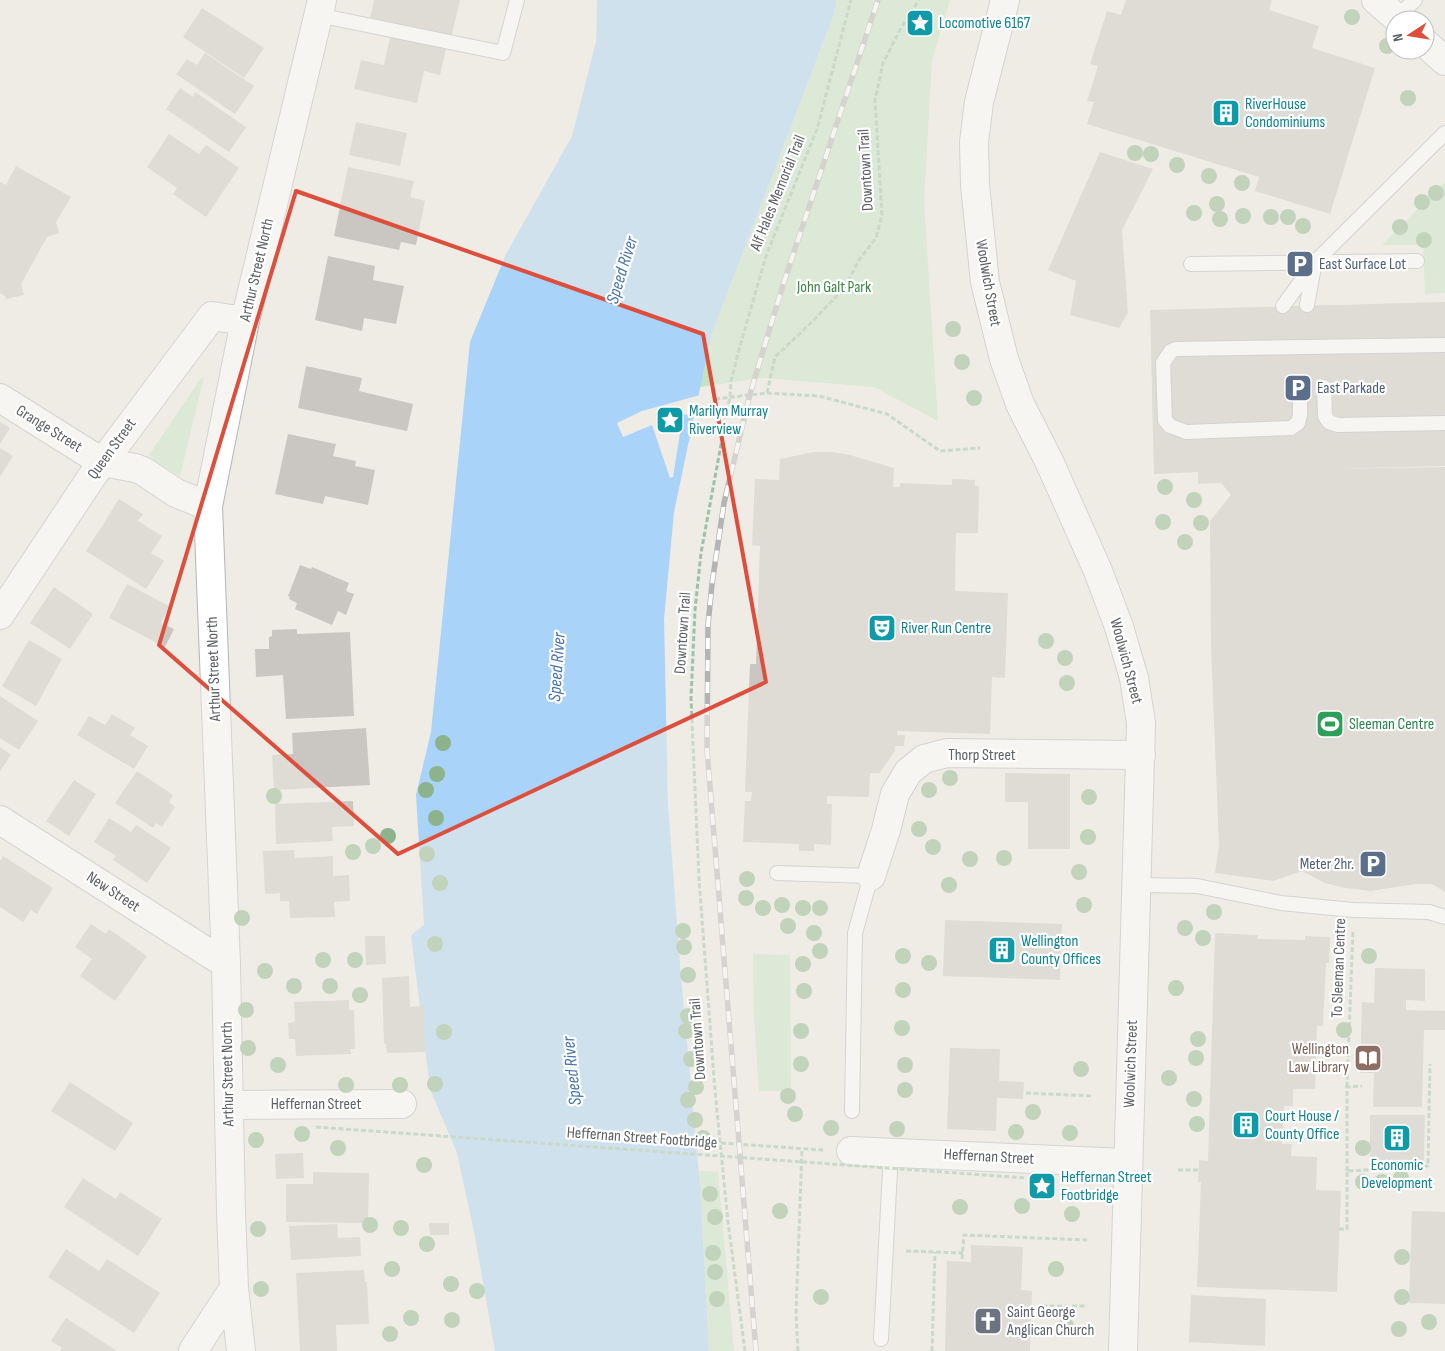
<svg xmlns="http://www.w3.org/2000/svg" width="1445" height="1351" font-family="'Sofia Sans Condensed',sans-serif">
<rect width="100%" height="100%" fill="#eeece5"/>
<path fill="#c3e4c4" d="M836 0H950L932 60 924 201 938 421 874 387 761 378 699 387 711 336 834 14Z
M1445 182V293L1425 294 1423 245H1382Z
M204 377 180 476 157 463 149 455 201 378Z
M753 954 790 955 791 1091H759L754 1017Z
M699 1171 718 1172 734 1351H709Z"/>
<path fill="#aad3f9" d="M597 0H836L834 14 711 336 674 512 664 619 668 804 681 976 700 1186 709 1351H495L475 1237 457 1153 430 1089 411 935 424 925 416 795 431 732 470 342 506 254 572 136 596 42Z"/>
<path fill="#eeece5" d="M700 395 696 413 683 415 673 477 670 478 652 425 623 437 617 423 642 411Z"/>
<path fill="#cac7c2" d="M374 0H460L451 38 370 19Z
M1126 0H1272L1269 10 1319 26 1312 48 1375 68 1330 214 1255 191 1259 177 1087 124 1094 102 1087 101 1098 66 1090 64 1107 11 1121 15Z
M202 8 264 48 244 78 183 37Z
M391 33 447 45 440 75 424 71 417 103 354 89 361 60 384 65Z
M205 53 254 86 235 114 176 74 187 59 197 65Z
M180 88 193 97 195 92 246 127 229 152 166 109Z
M356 122 407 133 400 166 349 155Z
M169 134 199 154 206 145 239 168 206 217 173 194 177 188 147 167Z
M1100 152 1153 169 1122 230 1128 313 1119 328 1070 315 1076 281 1048 270Z
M16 166 71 197 56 222 59 233 47 237 21 284 24 295 6 299 5 296 0 293V182L6 185Z
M348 167 414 181 410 197 425 201 416 245 401 242 399 250 334 236Z
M328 256 375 266 373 280 404 286 396 324 364 318 362 331 315 320Z
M1445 302V466L1320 469 1445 467V892L1432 884H1415L1371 891 1345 888 1325 883 1302 871 1273 881 1215 873 1219 846 1211 647 1210 521 1231 495 1221 483 1198 484V472L1154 474 1150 310Z
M306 366 362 378 359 391 413 404 407 431 298 408Z
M0 422 10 428 0 444Z
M288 434 336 444 333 456 356 461 355 466 375 470 368 505 325 496 323 504 275 494Z
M0 448 13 456 0 477Z
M814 452H832L850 455 894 468 893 487H900V483L952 485V479L975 480V486H979L978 533H956L955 591 1008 593 1005 678 992 677 990 734 897 731V735H905L904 746H895V751L880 773H870L869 797 827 796V804H832L831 845 814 844V851H799V844L743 842 745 801H751L752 792H745L750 664H756L760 546 752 545 755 479 779 480 780 459Z
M119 499 143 514 138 521 162 536 151 553 164 561 146 589 86 551Z
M300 565 311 569 312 567 349 583 346 591 354 594 346 615 338 611 332 625 295 609 297 603 289 599 290 597 288 596Z
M127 584 169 606 161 623 174 629 165 647 109 618Z
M54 587 93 614 70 649 30 623Z
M297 629V634L350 632 354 716 286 719 283 675 256 677 255 649H269V637L272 636V630Z
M29 640 62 659 36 706 2 686Z
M0 696 38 721 19 750 0 738Z
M112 714 135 728 130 735 148 746 134 769 77 735 89 716 105 725Z
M366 728 370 785 274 790 272 755 293 754 292 733Z
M0 747 11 755 0 771Z
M137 771 173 795 169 802 175 807 162 827 156 823 153 828 115 803Z
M1005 773 1070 774V849H1028V802H1005Z
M74 780 96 794 69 836 46 821Z
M353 801 354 826 332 827 333 841 276 844 275 804Z
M109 818 131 832 136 825 171 848 147 883 113 860 116 856 94 842Z
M294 850 295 858 333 856V876L349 875 350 901 334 902 335 917 290 918 289 901H280V893L265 894 263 851Z
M3 856 53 888 37 914 31 910 23 922 0 907V861Z
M945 920 1062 924 1060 980 943 976Z
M91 924 106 934 109 929 147 956 115 1001 80 976 92 959 75 947Z
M1215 933 1258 935 1257 939 1305 940V936L1330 937 1329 963H1326L1323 1026H1317L1315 1089H1293V1106H1284L1282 1144H1292L1291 1156 1317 1157 1316 1190 1341 1191 1337 1292 1197 1287 1201 1182H1198L1199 1160 1208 1161Z
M365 936H385L386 964 366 965Z
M1375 968 1425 969V1001L1406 1000V1010L1445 1011V1030H1424L1422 1107H1373L1374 1073H1360L1362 1002 1374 1003Z
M409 976 410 1007 424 1006 425 1052 387 1053 386 1043 384 1044 382 978Z
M349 1000V1010H354L355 1049H350L351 1054 296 1056 295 1039H289L288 1023 295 1022 294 1002Z
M950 1048 1000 1049 999 1081 1024 1082 1023 1099 997 1098 996 1131 947 1129Z
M70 1082 133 1123 115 1151 51 1111Z
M1370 1115H1425L1424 1161 1370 1160Z
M303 1153 304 1178 276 1179 275 1154Z
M313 1172 369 1173 368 1223 286 1222V1184H313Z
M83 1178 116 1199 120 1192 162 1219 138 1256 64 1207Z
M1412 1211 1445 1212V1304L1409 1303Z
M429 1223H449V1235H430Z
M337 1224 338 1238 360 1237 361 1256 291 1260 289 1226Z
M971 1245 1023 1247 1021 1290 1032 1291 1030 1351H945L947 1261 971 1262Z
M66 1249 99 1271 107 1259 160 1293 134 1333 48 1277Z
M364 1270 365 1282H367L369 1324 336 1325 337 1351H300L296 1273Z
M1191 1295 1266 1299 1265 1346 1189 1342Z
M66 1318 117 1351H60L62 1348 51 1341Z"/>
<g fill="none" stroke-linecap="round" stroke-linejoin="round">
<defs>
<path id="lane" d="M318 15 503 53 517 0
M1396 18 1415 0
M1191 264 1417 261
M1307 305 1314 267
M1283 306 1315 262 1445 133
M1324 387 1325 416 1329 422 1338 425 1445 423
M1300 388V415L1298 423 1291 428 1186 432 1170 426 1165 420 1163 363 1171 351 1176 349 1445 345
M777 873 871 876 855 933 852 1111
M1137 885 1197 886 1281 903 1353 910 1429 912 1445 917
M881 1339 891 1152"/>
<path id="street" d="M0 398 102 462 135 468 143 471 176 493 208 506
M0 615 93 475 212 316 245 321
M0 820 226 964
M871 876 886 830 895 794 908 772 924 759 947 753 1141 755
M229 1105 402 1104
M851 1151 1127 1163
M193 1351 234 1288
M241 1351 234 1288 231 1212 226 964 208 506 245 321 322 0"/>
<path id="secondary" d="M1005 0 979 102 974 142 975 185 985 282 1004 359 1020 404 1049 461 1074 517 1098 571 1119 627 1134 678 1141 723 1123 1351
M1376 0 1399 20
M1425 43 1445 61"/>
</defs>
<use href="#lane" stroke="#b2b5b9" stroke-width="16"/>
<use href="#street" stroke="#b2b5b9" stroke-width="30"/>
<use href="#secondary" stroke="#b1b4b9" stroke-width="30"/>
<path stroke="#9bc2a8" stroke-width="3" stroke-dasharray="5 2.5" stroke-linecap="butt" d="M767 393 819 396 887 414 940 451 980 448
M715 399 767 393 775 357 813 321 845 287 859 260 876 238 882 215 875 100 883 63 901 28 919 0
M1347 1087 1353 930
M1026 1093 1093 1096
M721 1143 823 1150
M1178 1170H1198
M1347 1171V1087L1362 1086
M1339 1229H1347V1171L1428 1166 1430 1064
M906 1251 963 1253
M962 1259 964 1235 1087 1240
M1042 1306H1085
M745 1351 728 1222 715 1091 699 879 691 698 695 610 701 553 730 396 731 381 740 346 766 256 817 129 851 0
M798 1351 796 1313 802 1149
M932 1351 935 1252"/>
<use href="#lane" stroke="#fff" stroke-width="14"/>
<use href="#street" stroke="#fff" stroke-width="28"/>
<use href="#secondary" stroke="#fff" stroke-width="28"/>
<defs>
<path id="rail" d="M756 1351 707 750 708 625 712 584 724 503 750 394 783 285 878 0"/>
</defs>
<use href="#rail" stroke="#b3b4b4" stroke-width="5.5"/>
<use href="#rail" stroke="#fff" stroke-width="4" stroke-dasharray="11" stroke-linecap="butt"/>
<path stroke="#9bc2a8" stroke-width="3" stroke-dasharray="5 2.5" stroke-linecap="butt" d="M316 1127 1026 1178"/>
</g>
<g fill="#8cb38b">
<circle cx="1352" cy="17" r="8"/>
<circle cx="1387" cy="46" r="8"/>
<circle cx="1408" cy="98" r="8"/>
<circle cx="1135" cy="153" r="8"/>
<circle cx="1151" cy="154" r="8"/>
<circle cx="1177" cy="165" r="8"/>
<circle cx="1209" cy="176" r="8"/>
<circle cx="1242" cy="183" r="8"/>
<circle cx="1436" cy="193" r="8"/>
<circle cx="1422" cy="202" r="8"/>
<circle cx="1217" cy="204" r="8"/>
<circle cx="1194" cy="213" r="8"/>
<circle cx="1243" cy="216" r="8"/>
<circle cx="1271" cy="217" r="8"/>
<circle cx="1288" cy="217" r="8"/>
<circle cx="1220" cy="219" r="8"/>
<circle cx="1303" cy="226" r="8"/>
<circle cx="1400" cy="227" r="8"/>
<circle cx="1424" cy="240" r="8"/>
<circle cx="953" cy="329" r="8"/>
<circle cx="962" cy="362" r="8"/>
<circle cx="974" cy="398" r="8"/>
<circle cx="1165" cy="487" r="8"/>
<circle cx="1194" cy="500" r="8"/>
<circle cx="1163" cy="522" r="8"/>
<circle cx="1201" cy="523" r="8"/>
<circle cx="1185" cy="542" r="8"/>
<circle cx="1046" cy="641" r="8"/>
<circle cx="1065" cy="658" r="8"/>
<circle cx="1067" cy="683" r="8"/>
<circle cx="443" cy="743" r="8"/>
<circle cx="437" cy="774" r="8"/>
<circle cx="950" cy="778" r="8"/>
<circle cx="426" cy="790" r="8"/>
<circle cx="929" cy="790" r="8"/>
<circle cx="274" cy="796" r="8"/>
<circle cx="1089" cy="797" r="8"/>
<circle cx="436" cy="818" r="8"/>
<circle cx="919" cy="829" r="8"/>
<circle cx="388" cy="836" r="8"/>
<circle cx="1088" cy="837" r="8"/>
<circle cx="373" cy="846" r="8"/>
<circle cx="933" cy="847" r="8"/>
<circle cx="353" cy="852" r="8"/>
<circle cx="427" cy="854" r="8"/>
<circle cx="1004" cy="858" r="8"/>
<circle cx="970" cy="859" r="8"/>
<circle cx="1079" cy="872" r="8"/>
<circle cx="747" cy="879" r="8"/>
<circle cx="440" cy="883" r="8"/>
<circle cx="949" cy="885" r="8"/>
<circle cx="746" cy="898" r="8"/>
<circle cx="782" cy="905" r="8"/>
<circle cx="1084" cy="905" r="8"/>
<circle cx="763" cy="908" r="8"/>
<circle cx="803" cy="908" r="8"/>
<circle cx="820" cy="908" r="8"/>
<circle cx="1214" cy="912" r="8"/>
<circle cx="242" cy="918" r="8"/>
<circle cx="788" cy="926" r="8"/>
<circle cx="1185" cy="928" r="8"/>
<circle cx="683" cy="931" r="8"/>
<circle cx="814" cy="933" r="8"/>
<circle cx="1203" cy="938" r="8"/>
<circle cx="435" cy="944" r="8"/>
<circle cx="684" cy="947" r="8"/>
<circle cx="820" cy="951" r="8"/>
<circle cx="903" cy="956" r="8"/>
<circle cx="1369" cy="956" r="8"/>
<circle cx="323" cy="960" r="8"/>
<circle cx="355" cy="960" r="8"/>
<circle cx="929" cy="963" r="8"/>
<circle cx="803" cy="964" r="8"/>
<circle cx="265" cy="971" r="8"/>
<circle cx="688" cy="975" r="8"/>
<circle cx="294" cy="986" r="8"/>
<circle cx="330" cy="986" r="8"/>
<circle cx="1176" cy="988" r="8"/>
<circle cx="903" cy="990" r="8"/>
<circle cx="804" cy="991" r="8"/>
<circle cx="360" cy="995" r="8"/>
<circle cx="246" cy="1010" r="8"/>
<circle cx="688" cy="1016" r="8"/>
<circle cx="902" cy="1028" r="8"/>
<circle cx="1344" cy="1030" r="8"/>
<circle cx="686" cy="1031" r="8"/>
<circle cx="801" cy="1031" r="8"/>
<circle cx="444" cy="1032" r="8"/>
<circle cx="1198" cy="1039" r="8"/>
<circle cx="248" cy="1048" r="8"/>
<circle cx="1196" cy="1058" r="8"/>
<circle cx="691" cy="1059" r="8"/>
<circle cx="801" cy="1064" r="8"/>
<circle cx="278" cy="1065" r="8"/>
<circle cx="905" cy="1065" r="8"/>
<circle cx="1081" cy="1069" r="8"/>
<circle cx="1169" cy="1078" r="8"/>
<circle cx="435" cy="1084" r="8"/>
<circle cx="346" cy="1085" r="8"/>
<circle cx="400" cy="1085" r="8"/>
<circle cx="696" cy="1087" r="8"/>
<circle cx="905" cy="1090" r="8"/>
<circle cx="788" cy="1096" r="8"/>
<circle cx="1194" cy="1099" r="8"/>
<circle cx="688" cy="1100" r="8"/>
<circle cx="1033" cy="1112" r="8"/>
<circle cx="795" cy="1114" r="8"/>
<circle cx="695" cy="1120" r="8"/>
<circle cx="1197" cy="1124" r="8"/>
<circle cx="831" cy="1128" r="8"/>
<circle cx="897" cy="1129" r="8"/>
<circle cx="1016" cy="1132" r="8"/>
<circle cx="1070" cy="1133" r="8"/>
<circle cx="302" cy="1134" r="8"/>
<circle cx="703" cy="1138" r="8"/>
<circle cx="256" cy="1140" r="8"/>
<circle cx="338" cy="1148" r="8"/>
<circle cx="1363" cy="1148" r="8"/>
<circle cx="424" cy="1165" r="8"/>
<circle cx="1401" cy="1178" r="8"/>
<circle cx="1363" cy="1182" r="8"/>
<circle cx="1382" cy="1182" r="8"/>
<circle cx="710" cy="1194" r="8"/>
<circle cx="1022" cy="1206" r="8"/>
<circle cx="960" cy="1207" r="8"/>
<circle cx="780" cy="1211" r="8"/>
<circle cx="1072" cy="1214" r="8"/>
<circle cx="715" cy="1217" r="8"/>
<circle cx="370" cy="1225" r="8"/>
<circle cx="401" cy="1228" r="8"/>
<circle cx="258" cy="1229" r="8"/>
<circle cx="427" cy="1244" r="8"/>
<circle cx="713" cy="1253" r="8"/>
<circle cx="1402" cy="1257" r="8"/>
<circle cx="392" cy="1269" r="8"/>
<circle cx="1056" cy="1269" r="8"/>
<circle cx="715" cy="1272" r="8"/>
<circle cx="451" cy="1284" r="8"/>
<circle cx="261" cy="1289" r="8"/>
<circle cx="477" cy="1291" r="8"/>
<circle cx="821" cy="1297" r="8"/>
<circle cx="1402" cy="1297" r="8"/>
<circle cx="717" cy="1299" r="8"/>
<circle cx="411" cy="1318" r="8"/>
<circle cx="452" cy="1320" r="8"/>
<circle cx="1429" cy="1322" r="8"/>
<circle cx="1066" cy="1326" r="8"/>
<circle cx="1399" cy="1329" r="8"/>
<circle cx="390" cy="1334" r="8"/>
</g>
<path d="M0 0H1445V1351H0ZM296 191 703 334 766 682 398 854 159 645Z" fill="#eeece5" fill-opacity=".55" fill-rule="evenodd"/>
<path fill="none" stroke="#dd4f3c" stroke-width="4" stroke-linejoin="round" d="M296 191 703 334 766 682 398 854 159 645Z"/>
<defs>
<symbol id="sight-square" viewBox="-11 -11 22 22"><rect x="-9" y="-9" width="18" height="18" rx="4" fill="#0f9aa8" stroke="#fff"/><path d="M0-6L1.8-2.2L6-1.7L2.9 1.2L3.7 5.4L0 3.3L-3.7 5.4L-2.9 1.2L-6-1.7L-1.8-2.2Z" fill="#fff"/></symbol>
<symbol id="building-square" viewBox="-11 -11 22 22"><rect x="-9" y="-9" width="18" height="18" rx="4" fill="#0f9aa8" stroke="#fff"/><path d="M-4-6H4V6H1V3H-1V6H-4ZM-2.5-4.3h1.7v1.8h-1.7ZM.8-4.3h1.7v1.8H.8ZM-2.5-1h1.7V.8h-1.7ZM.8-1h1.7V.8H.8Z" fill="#fff"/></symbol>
<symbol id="parking-square" viewBox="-11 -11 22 22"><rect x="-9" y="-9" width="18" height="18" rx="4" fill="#5c6f8a" stroke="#fff"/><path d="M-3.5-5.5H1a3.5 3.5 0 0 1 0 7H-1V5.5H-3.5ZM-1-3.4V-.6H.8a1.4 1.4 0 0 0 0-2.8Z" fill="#fff"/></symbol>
<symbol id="theatre-square" viewBox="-11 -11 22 22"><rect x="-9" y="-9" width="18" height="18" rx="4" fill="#0f9aa8" stroke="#fff"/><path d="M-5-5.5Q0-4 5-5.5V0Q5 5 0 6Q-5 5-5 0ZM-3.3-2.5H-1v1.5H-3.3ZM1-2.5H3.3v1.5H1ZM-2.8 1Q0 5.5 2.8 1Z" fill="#fff"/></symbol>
<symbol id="stadium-square" viewBox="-11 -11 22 22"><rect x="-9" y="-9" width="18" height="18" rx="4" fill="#2e9e5b" stroke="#fff"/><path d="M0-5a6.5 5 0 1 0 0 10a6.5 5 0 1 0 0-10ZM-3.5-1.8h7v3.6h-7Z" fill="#fff"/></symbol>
<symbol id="library-square" viewBox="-11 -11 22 22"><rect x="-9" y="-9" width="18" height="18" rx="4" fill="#8d6e63" stroke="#fff"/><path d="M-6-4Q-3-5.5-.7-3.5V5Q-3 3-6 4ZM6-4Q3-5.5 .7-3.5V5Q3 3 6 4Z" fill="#fff"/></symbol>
<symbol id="church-square" viewBox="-11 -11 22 22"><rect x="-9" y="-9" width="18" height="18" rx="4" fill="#6b7280" stroke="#fff"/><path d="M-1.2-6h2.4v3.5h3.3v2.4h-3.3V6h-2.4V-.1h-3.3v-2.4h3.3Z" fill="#fff"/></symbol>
</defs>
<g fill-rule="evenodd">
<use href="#sight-square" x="904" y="7" width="32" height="32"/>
<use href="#building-square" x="1210" y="97" width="32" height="32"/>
<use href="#parking-square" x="1284" y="248" width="32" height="32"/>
<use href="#parking-square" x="1282" y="372" width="32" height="32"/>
<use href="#sight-square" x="654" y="404" width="32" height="32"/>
<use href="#theatre-square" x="866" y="612" width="32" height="32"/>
<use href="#stadium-square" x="1314" y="708" width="32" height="32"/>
<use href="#parking-square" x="1357" y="848" width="32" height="32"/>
<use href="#building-square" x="986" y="934" width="32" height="32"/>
<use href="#library-square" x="1352" y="1042" width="32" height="32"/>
<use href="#building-square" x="1230" y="1109" width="32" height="32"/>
<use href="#building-square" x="1381" y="1122" width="32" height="32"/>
<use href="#sight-square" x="1026" y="1170" width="32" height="32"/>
<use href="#church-square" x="972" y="1305" width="32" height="32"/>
</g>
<g text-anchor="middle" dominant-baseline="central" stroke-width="4.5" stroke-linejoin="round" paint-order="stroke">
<g font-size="16" fill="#0d838f" stroke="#fff" text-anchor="start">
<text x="939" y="23">Locomotive 6167</text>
<text x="1245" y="104">RiverHouse<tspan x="1245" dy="18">Condominiums</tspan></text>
<text x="689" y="411">Marilyn Murray<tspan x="689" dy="18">Riverview</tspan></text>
<text x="901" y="628">River Run Centre</text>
<text x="1021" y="941">Wellington<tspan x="1021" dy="18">County Offices</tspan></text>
<text x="1265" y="1116">Court House /<tspan x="1265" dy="18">County Office</tspan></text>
<text x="1397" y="1165" text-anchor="middle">Economic<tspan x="1397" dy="18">Development</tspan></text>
<text x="1061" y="1177">Heffernan Street<tspan x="1061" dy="18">Footbridge</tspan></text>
</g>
<g font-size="16" fill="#5d6064" stroke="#fff">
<text transform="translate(866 170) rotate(-93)">Downtown Trail</text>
<text transform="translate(778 193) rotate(-68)">Alf Hales Memorial Trail</text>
<text transform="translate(257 270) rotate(-77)">Arthur Street North</text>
<text transform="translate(988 283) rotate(80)">Woolwich Street</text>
<text transform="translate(49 429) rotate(32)">Grange Street</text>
<text transform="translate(112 449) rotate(-54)">Queen Street</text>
<text transform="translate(683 633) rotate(-86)">Downtown Trail</text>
<text transform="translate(1126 661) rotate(75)">Woolwich Street</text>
<text transform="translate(214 669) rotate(-92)">Arthur Street North</text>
<text x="982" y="755">Thorp Street</text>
<text transform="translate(113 892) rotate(33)">New Street</text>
<text transform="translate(1339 968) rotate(-88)">To Sleeman Centre</text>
<text transform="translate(698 1039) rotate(-94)">Downtown Trail</text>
<text transform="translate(1131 1064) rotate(-88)">Woolwich Street</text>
<text transform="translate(228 1074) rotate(-91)">Arthur Street North</text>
<text x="316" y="1104">Heffernan Street</text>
<text transform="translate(642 1138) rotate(4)">Heffernan Street Footbridge</text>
<text transform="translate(989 1157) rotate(3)">Heffernan Street</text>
</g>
<g font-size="16" fill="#4e5e75" stroke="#fff" text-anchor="start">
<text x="1319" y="264">East Surface Lot</text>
<text x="1317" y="388">East Parkade</text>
<text x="1354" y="864" text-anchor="end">Meter 2hr.</text>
</g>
<g font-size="16" fill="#3c8442" stroke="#fff">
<text x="834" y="287">John Galt Park</text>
</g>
<g font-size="16" fill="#27864d" stroke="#fff" text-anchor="start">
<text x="1349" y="724">Sleeman Centre</text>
</g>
<g font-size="16" fill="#785e54" stroke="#fff" text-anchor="end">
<text x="1349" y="1049">Wellington<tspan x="1349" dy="18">Law Library</tspan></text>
</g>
<g font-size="16" fill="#5b616d" stroke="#fff" text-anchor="start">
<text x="1007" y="1312">Saint George<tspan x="1007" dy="18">Anglican Church</tspan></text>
</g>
<g font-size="18" font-style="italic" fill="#4874aa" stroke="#fff">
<text transform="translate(622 270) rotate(-73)">Speed River</text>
<text transform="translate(557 667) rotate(-86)">Speed River</text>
<text transform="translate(572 1071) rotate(-96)">Speed River</text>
</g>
</g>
<g transform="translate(1410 35) rotate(258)"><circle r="24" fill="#ffffff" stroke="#bebfc1"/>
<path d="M0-4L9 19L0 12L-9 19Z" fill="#dd4f3c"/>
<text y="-8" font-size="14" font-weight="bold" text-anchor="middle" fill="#5d6064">N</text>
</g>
</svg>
